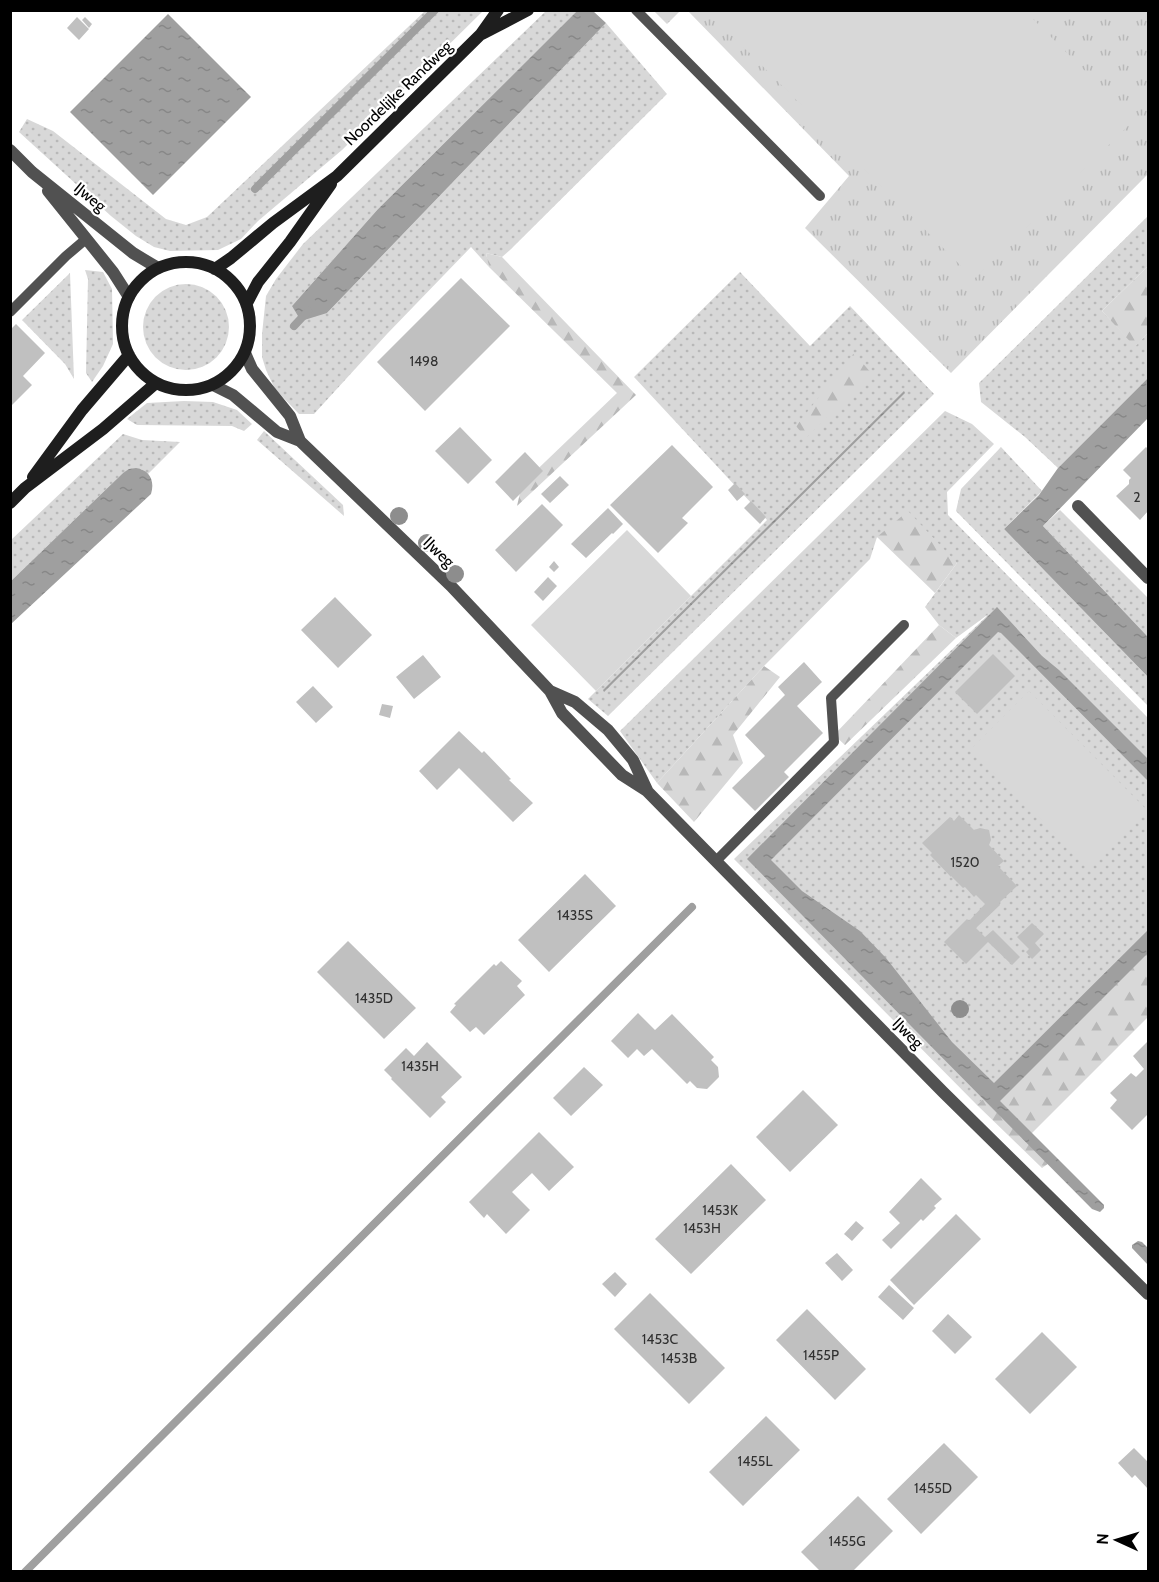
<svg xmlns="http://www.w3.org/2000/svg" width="1159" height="1582" font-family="Cabin,sans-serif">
<defs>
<pattern id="grass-dots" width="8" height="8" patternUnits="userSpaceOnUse" patternTransform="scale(1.5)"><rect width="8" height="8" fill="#d8d8d8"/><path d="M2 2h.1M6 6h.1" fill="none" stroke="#b8b8b8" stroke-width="1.8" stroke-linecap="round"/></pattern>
<pattern id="forest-firs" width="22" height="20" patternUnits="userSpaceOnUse" patternTransform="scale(1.5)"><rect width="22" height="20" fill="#d8d8d8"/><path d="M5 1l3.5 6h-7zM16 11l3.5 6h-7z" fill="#b8b8b8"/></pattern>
<pattern id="park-tufts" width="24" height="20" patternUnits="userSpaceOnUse" patternTransform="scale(1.5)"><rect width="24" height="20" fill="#d8d8d8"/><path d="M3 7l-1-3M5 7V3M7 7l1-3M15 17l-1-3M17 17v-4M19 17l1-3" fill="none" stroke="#b8b8b8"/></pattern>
<pattern id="water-ripples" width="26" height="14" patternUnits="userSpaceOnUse" patternTransform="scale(1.5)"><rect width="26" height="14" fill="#9f9f9f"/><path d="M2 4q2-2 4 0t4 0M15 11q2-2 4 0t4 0" fill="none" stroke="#878787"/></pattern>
</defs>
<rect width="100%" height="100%" fill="#fff"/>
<path fill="url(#grass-dots)" d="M425 11H483L342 150 258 221 241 239 218 250 170 251 154 247 136 236 111 216 19 132 27 119 53 131 166 219 186 225 207 217Z
M546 11H577L378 209 292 306 327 313 606 23 667 94 510 250 502 257 486 253 489 267 471 247 387 334 314 414H299L275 389 266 370 262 357V334L266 296 276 279 303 244Z
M1148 216V266L1102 311 1135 346 1148 333V378L1058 468 1025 437 981 402 979 383Z
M85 270 103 272 112 289 113 344 103 366 92 382 86 373 88 279Z
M740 272 810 346 850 306 934 394 608 716 588 699 767 520 634 377Z
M70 273 74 379 65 364 22 320Z
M143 327a43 43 0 1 1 86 0a43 43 0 1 1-86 0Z
M184 401 213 402 237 410 252 424 244 431 232 426 137 425 127 419 147 403Z
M945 411 972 424 994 444 947 492 948 515 1148 718V936L977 1105 734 859 990 613 956 638 939 625 925 607 957 563 877 537 870 559 764 666 657 783 620 731Z
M264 431 343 505 344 516 257 440Z
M123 434 142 440 180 442 148 474 141 469 123 473 11 581V540Z
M1001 447 1042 491 1004 529 1148 677V706L956 511 961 489Z
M1060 510 1148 598V637L1043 526Z"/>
<path fill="url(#forest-firs)" d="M486 253 502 257 636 395 517 506 522 484 617 393 489 267Z
M1148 266V333L1135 347 1102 311Z
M854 353 872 374 806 438 796 426Z
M908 511 957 563 935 593 877 537Z
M939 625 956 638 845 745 834 735Z
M764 666 780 677 733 735 743 763 694 822 657 783Z
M1148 936V1017L1030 1135 1052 1161 1042 1168 977 1105Z"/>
<path fill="url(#park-tufts)" d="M654 11H680L667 24Z
M688 11H1148V174L951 373 805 228 849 176Z"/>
<path fill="#d8d8d8" d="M710 11H1025L1134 120 974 279 709 12Z
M627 530 691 596 596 691 531 625Z
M1029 691 1145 808 1087 866 971 749Z"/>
<path fill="url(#water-ripples)" d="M577 11H593L606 23 327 313 301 321 292 306 378 209Z
M168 14 251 97 153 195 70 112Z
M1148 378V418L1043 526 1148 637V677L1004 529 1039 495 1058 468Z
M904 391 905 393 604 692 603 690Z
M136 468C150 470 155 481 151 494L11 624V581L123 473 129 469Z
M997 607 1042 656 1059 670 1148 759V781L1001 633 998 632 771 860 802 891 860 931 886 958 952 1042 994 1083 1148 930V953L1000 1101 1104 1205V1208L1100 1212 1092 1209 912 1027 747 859Z
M1138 1241 1142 1242 1148 1248V1265L1132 1248V1245Z"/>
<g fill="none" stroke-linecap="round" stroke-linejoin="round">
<path stroke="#9f9f9f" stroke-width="8" d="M255 189 435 10
M294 326 308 311
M25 1572 692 907"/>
</g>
<path fill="#c0c0c0" d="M77 17 89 29 79 40 67 28Z
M85 17 92 24 89 28 82 20Z
M461 278 510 326 425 411 377 362Z
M16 324 45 353 23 376 32 385 10 407V330Z
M460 427 492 460 468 484 435 451Z
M672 445 713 487 682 518 688 523 658 553 610 505Z
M1146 447 1148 449V511L1140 520 1116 496 1129 484V480L1131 478 1123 470Z
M525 452 543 471 513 501 495 482Z
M560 476 569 485 550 503 541 494Z
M735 483 745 494 737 501 728 490Z
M751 501 766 517 760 524 744 508Z
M542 504 563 525 516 572 495 550Z
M608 508 623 524 613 534 612 533 586 558 571 544Z
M554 561 559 567 554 572 549 567Z
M548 577 557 586 543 601 534 592Z
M335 597 372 635 338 668 301 630Z
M993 654 1015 676 977 714 955 692Z
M423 655 441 677 414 699 396 677Z
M804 662 822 682 797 706 823 733 784 772 789 777 755 811 732 788 765 756 745 735 785 695 778 687Z
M313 686 333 707 316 723 296 702Z
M382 704 393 706 390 718 379 715Z
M459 731 482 753 484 751 511 779 509 780 533 803 513 822 459 768 437 790 419 771Z
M959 815 974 830 980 828 989 830 991 840 989 845 1004 861 998 866 1017 886 999 903 1000 905 976 928 985 937 993 930 1020 957 1012 965 988 942 966 964 944 942 967 919 969 921 985 904 976 895 974 897 965 887 963 888 951 876V877L930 855 932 853 922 843 950 817 954 821Z
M585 874 616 906 549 972 518 940Z
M1032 923 1044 934 1035 943 1041 950 1032 959 1026 952 1029 949 1017 937Z
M348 941 416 1008 384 1039 317 972Z
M501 961 522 981 517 986 525 995 484 1035 476 1027 470 1032 450 1012 456 1005 454 1004 494 964 496 966Z
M638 1013 655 1030 672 1014 714 1057 711 1060 718 1067 719 1077 707 1089 697 1088 690 1081 687 1084 652 1049 644 1056 637 1049 628 1058 611 1041Z
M1148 1041V1114L1132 1130 1110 1108 1117 1100 1110 1093 1131 1073 1136 1077 1144 1069 1133 1056Z
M427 1042 462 1077 441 1097 446 1102 430 1118 391 1079 392 1078 384 1070 406 1048 414 1056Z
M584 1067 603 1085 571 1116 553 1098Z
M803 1090 838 1125 790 1172 756 1137Z
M539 1132 574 1167 549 1191 532 1173 512 1192 530 1210 506 1234 487 1214 484 1218 469 1202Z
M731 1164 766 1200 691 1274 655 1239Z
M921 1178 942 1199 934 1206 936 1208 923 1221 921 1219 891 1249 882 1240 900 1223 889 1212Z
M956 1214 981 1239 914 1305 890 1280Z
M856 1221 864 1228 852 1241 844 1234Z
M837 1253 853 1270 842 1281 825 1263Z
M615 1272 627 1284 615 1297 602 1284Z
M889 1285 914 1308 903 1320 878 1297Z
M650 1293 725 1368 689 1404 614 1329Z
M807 1309 866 1369 835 1400 776 1340Z
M948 1314 972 1337 955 1354 932 1331Z
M1042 1332 1077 1367 1030 1414 995 1379Z
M766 1416 800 1450 743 1506 709 1472Z
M944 1443 978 1477 921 1534 887 1499Z
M1134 1448 1148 1462V1489L1135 1475 1132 1478 1118 1463Z
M858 1496 893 1531 852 1572H821L801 1552Z"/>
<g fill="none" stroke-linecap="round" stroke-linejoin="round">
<path stroke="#515151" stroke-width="10" d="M636 10 820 196
M10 312 66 256 86 239
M716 861 834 742 831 698 904 625"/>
<path stroke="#515151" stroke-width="12" d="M1078 506 1148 578"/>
<path stroke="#515151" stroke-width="12" d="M10 150 32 172 133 253 158 268
M48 191 113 272 129 297
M245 353 252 369 290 416 300 441
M213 385 233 395 277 432 300 441 451 586 550 691 562 713 622 775 647 791 943 1092 1148 1294
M550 691 575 702 608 730 633 760 647 790"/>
<path stroke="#1e1e1e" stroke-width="12" d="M482 34 528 10
M122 326a64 64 0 1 1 128 0a64 64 0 1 1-128 0Z
M215 269 231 258 273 223 337 176 481 34 498 10
M247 303 258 282 290 242 331 184
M33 477 82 410 129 355
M10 503 25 488 103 429 156 383"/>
</g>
<g fill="#8d8d8d">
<circle cx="399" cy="516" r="9"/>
<circle cx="427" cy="543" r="9"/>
<circle cx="455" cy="574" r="9"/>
<circle cx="960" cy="1009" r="9"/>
</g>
<g text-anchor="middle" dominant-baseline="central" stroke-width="4.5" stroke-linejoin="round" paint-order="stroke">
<g font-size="14" fill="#303030">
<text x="424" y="361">1498</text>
<text x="1137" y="497">2</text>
<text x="965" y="862">1520</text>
<text x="575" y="915">1435S</text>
<text x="374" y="998">1435D</text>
<text x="420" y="1066">1435H</text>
<text x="720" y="1210">1453K</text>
<text x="702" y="1228">1453H</text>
<text x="660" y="1339">1453C</text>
<text x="821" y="1355">1455P</text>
<text x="679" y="1358">1453B</text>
<text x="755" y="1461">1455L</text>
<text x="933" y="1488">1455D</text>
<text x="847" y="1541">1455G</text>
</g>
<g font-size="16" fill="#000" stroke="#fff">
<text transform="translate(398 93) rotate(-44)">Noordelijke Randweg</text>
<text transform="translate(90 197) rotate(39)">IJweg</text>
<text transform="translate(439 552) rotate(44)">IJweg</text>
<text transform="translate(908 1033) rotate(45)">IJweg</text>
</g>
</g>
<rect width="1159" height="1582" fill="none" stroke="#000000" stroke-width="24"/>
<g transform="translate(1117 1540) rotate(274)" stroke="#ffffff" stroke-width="4.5" paint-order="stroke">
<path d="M0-4.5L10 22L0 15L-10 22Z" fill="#000000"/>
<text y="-9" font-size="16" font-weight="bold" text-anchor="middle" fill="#000000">N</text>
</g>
</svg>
